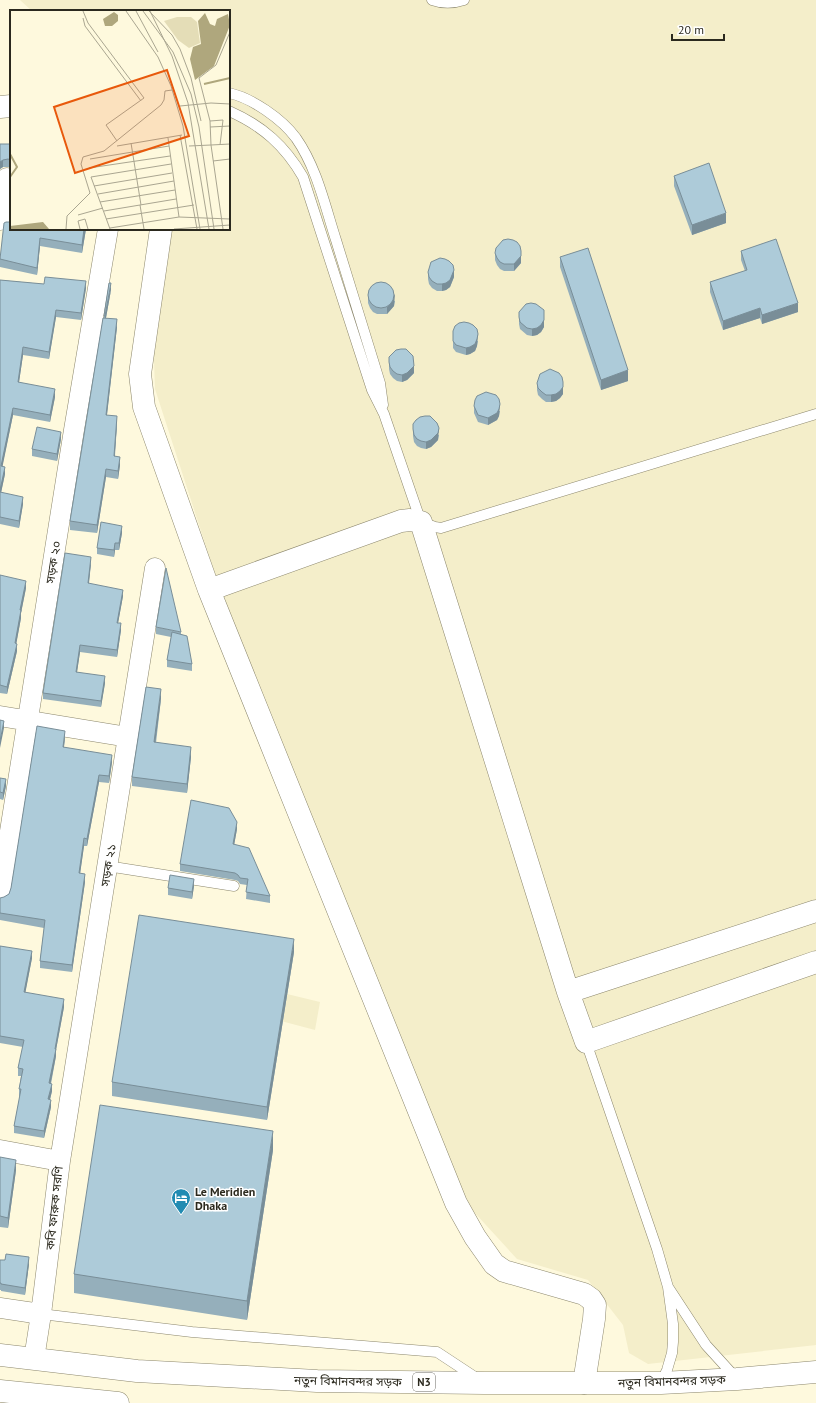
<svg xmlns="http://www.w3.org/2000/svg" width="816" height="1403" font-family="'PT Sans','Noto Sans Bengali',sans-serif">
<rect width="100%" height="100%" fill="#fef9dd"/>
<path fill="#f4eeca" d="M20 0H816V1345L648 1364 629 1353 623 1325 588 1280 517 1259 463 1200 235 636 155 389 153 333 172 229H229V11H32Z
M287 994 320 1002 315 1030 281 1021Z"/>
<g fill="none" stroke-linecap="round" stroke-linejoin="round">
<defs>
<path id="lane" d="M432 0C443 4 452 4 464 0
M229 93C252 98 282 119 296 138 317 168 325 206 336 240 351 288 365 335 380 383L383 405
M229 111C263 126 285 146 303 177L372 390 384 414 421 522 435 527 441 528 816 414
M107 866 234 886
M586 1042 657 1249 668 1287 673 1324V1342L672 1353 667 1370 661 1383
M668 1287 706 1345 736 1378
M41 1314 192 1332 437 1352 478 1379"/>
<path id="street" d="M0 220 7 178
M0 716 128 737
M0 894 74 430 108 229
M0 1150 60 1161
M0 1308 41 1314
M34 1359 41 1314 60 1161 155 568"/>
<path id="secondary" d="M0 107 11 106
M161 229 140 374 144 407 209 590 456 1203 475 1237 494 1264 504 1271 584 1294 591 1299 595 1305 594 1319 584 1383
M209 590 401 521 410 520 421 522 568 992 586 1042 816 962
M568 992 816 911"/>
<path id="highway" d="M0 1355 137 1371 317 1381 484 1383H661L737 1379 816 1372
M0 1391 118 1403"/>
</defs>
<use href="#lane" stroke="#8c876d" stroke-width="11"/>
<use href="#street" stroke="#8c876d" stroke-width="21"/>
<use href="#secondary" stroke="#8c876d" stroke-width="23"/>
<use href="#highway" stroke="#8c876d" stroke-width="23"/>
<use href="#lane" stroke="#fff" stroke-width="10"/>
<use href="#street" stroke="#fff" stroke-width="20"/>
<use href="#secondary" stroke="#fff" stroke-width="22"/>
<use href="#highway" stroke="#fff" stroke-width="22"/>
</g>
<path fill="#95afbb" d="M0 144H11V168L8 167H3L0 169Z
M674 176 726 223 692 235 674 186Z
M11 229H86L82 253 40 246 37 275 0 267V259Z
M741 251 798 312 762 324 760 318 723 330 710 292V282L745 271 741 260Z
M495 253 521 258V263L514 271H504L500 269 497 265 495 260Z
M560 257 628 381 601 390 560 267Z
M428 272 454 277 450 287 446 290 442 291H437L432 288 429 284 428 279Z
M0 280 86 288 81 320 56 317 49 359 23 355 19 382 55 397 50 422 13 415 2 467 5 474 1 492 23 504 19 528 0 524Z
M111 290 106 318 117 327 107 415 117 424 115 456 120 465 118 479 106 477 97 533 70 530V521L104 316Z
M368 296 395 301 394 306 387 314H377L373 312 370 308 368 303Z
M519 317 544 327 541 332 537 335 532 336 527 335 520 329 519 324Z
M453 331 478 341 477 346 475 351 470 354 466 355 456 352 453 348Z
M389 362 414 373 407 380 402 382 397 381 393 378 390 374 389 369Z
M537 383 563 389V394L560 398 556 401 551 402H546L542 399 538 395 537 390Z
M474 406 500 411 499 416 497 420 488 425 478 422 474 413Z
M413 429 439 435 438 440 431 447 426 449 421 448 417 446 414 442 413 436Z
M61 439 57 461 32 456V449Z
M122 533 119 550H115L114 557 97 554V548Z
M91 563 89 584 123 596 118 623 121 630 117 657 80 652 77 672 105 683 101 707 43 699V693Z
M0 575 26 588 21 613V618L16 644 17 651 7 694 0 693Z
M156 627 181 632V634L192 664V671L167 667V660L171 637 156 634Z
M161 699 156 743 191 757 187 793 132 786V777Z
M65 738 64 747 112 762 109 783 99 782 87 846H84L80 874 85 882 72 972 40 968V961L44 928 0 920V900L9 894 11 888Z
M0 778 6 786 3 800 0 799Z
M237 829 234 845 270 896V903L246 899 247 885 240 884 238 881 235 880 180 871V864Z
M194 886 192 899 168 895V888Z
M0 946 32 958 25 993 64 1007 56 1050V1056L51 1084 52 1091 50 1100 51 1107 44 1138 14 1133V1126L20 1096H19V1089L21 1076H18V1068L23 1047 0 1043Z
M294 952 267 1120 112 1096V1082Z
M273 1150 247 1320 74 1293V1274Z
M0 1157 16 1170 8 1228 0 1227Z
M0 1260 29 1264 25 1295 1 1291V1290H0Z"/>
<path fill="#798e98" d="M3 160V167L0 169V162Z
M726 213V223L692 235V225Z
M84 229H86L82 253V245Z
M40 238V246L37 275V268Z
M521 251V263L514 271V264Z
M454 270V277L450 287 446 290 442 291V284Z
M86 281V288L81 320V313Z
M111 283V290L105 323V316Z
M395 294 394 306 387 314V307Z
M798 303V312L762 324V315Z
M760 308V318L723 330V321Z
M56 310V317L49 359V352Z
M117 319V327L106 423V415Z
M544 320V327L541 332 537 335 532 336V329Z
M478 334 477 346 475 351 470 354 466 355V348Z
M23 347V355L18 389V382Z
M414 366V373L407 380 402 382V375Z
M628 370V381L601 390V380Z
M563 382V394L560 398 556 401 551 402V395Z
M55 389V397L50 422V415Z
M500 404 499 416 497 420 488 425V418Z
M13 408V415L1 474V466Z
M117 416V424L114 465V456Z
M439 428 438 440 431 447 426 449V442Z
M61 432V439L57 461V454Z
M120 457V465L118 479V471Z
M5 467V474L0 498V490Z
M106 469V477L97 533V525Z
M23 497V504L19 528V521Z
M122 526V533L119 550V543Z
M115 543V550L114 557V550Z
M91 557V563L88 590V583Z
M26 581V588L21 613V618L15 651V643L20 610Z
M123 590V596L117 629V623Z
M121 623V630L117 657V650Z
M17 644V651L7 694V687Z
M80 645V652L76 679V672Z
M105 676V683L101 707V701Z
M161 689V699L154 752V742Z
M4 721V728L0 748V741Z
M65 731V738L63 754V747Z
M191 747V757L187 793V784Z
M112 755V762L109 783V776Z
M99 775V782L87 846V839Z
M6 779V786L3 800V793Z
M237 822V829L233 851V844Z
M84 838V846L79 881V873Z
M85 874V882L72 972V965Z
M194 879V886L192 899V892Z
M294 939V952L267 1120V1107Z
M32 951V958L24 1000V992Z
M64 999V1007L56 1050V1056L49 1091V1083Z
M52 1084V1091L48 1107V1099Z
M51 1100V1107L44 1138V1131Z
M273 1131V1150L247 1320V1301Z
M16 1160V1170L8 1228V1218Z
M29 1257V1264L25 1295V1288Z"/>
<path fill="#adcbd9" stroke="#798e98" d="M0 144H11V160L8 159 3 160 0 162Z
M709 163 726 213 692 225 674 176Z
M6 222H11V229H84L82 245 40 238 37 268 0 259 4 223Z
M508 239 513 240 517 242 520 246 521 251V256L514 264H504L500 262 497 258 495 253 496 248 503 240Z
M776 239 798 303 762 315 760 308 723 321 710 282 747 270 741 251Z
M588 248 628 370 601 380 560 257Z
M440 258 445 259 449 261 453 265 454 270 450 280 446 283 442 284H437L432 281 429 277 428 272 431 262Z
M45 277 86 281 81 313 56 310 49 352 23 347 18 382 55 389 50 415 13 408 1 466 5 467 0 490V280L44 284Z
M368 295a13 13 0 1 1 26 0a13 13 0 1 1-26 0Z
M109 283H111L105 316H104Z
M531 303 536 304 544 310V320L541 325 537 328 532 329 527 328 520 322 519 317V312L526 304Z
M103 318 117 319 106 415 117 416 114 456 120 457 118 471 106 469 97 525 70 521Z
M464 322 469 323 473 325 477 329 478 334 477 339 475 344 470 347 466 348 456 345 453 341V331L455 326 459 323Z
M401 349H406L413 356 414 366 407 373 402 375 397 374 393 371 390 367 389 362V357L396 350Z
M550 369 559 373 562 377 563 382V387L560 391 556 394 551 395H546L542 392 538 388 537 383 540 374Z
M486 392 496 395 499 399 500 404 499 409 497 413 488 418 478 415 474 406 475 400 477 396Z
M425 416H430L437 423 439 428 438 433 431 440 426 442 421 441 417 439 414 435 413 429V424L416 420 420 417Z
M37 427 61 432 57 454 32 449Z
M0 492 23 497 19 521 0 517Z
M101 522 122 526 119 543H115L114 550 97 548Z
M65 553 91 557 88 583 123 590 117 623H121L117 650 80 645 76 672 105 676 101 701 43 693Z
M166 568 181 632 156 627Z
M0 575 26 581 20 610H21L15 643 17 644 7 687 0 685Z
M172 632 187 636 192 664 167 660Z
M146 687 161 689 154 742 191 747 187 784 132 777Z
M0 720 4 721 0 741Z
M37 726 65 731 63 747 112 755 109 776 99 775 87 839 84 838 79 873 85 874 72 965 40 961 45 920 0 913V898L4 897 9 894 11 888Z
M0 778 6 779 3 793 0 792Z
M191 800 229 808 237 822 233 844 249 848 270 896 246 892 248 879 240 878 238 875 235 873 180 864Z
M170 875 194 879 192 892 168 888Z
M139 915 294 939 267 1107 112 1082Z
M0 946 32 951 24 992 64 999 55 1049H56L49 1083 52 1084 48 1099 51 1100 44 1131 14 1126 21 1089H19L23 1069 18 1068 24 1040 0 1036Z
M100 1105 273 1131 247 1301 74 1274Z
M0 1157 16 1160 8 1218 0 1216Z
M6 1254 29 1257 25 1288 1 1284V1283H0V1260H5Z"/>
<defs>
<symbol id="hotel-pin" viewBox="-11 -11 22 30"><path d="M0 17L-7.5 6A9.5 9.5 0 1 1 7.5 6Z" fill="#218bb2" stroke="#fff"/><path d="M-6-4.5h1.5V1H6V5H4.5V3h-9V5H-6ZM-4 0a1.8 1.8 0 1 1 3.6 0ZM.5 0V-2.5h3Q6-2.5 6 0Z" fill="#fff"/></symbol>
</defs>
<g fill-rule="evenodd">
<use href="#hotel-pin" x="170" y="1187" width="22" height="30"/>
</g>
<g text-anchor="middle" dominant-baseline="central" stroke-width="3" stroke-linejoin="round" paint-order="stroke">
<rect fill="#fff" stroke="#6b6962" stroke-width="1" x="413" y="1373" width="22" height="18" rx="3"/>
<g font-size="11" font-weight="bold" fill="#2b291e">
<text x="424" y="1382">N3</text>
</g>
<g font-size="12" fill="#2b291e" stroke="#fff">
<text transform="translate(53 562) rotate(-81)">সড়ক ২০</text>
<text transform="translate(108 865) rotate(-81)">সড়ক ২১</text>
<text transform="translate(54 1208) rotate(-84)">কবি ফারুক সরণি</text>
<text transform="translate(348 1381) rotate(1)">নতুন বিমানবন্দর সড়ক</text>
<text transform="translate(672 1381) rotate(-2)">নতুন বিমানবন্দর সড়ক</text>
</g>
<g font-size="12" font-weight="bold" fill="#2b291e" stroke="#fff" text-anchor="start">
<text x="195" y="1191">Le Meridien<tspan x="195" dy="14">Dhaka</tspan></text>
</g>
</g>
<g transform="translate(10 10)">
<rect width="220" height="220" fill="#fef9dd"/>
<path d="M167 7H181L187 12 190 33 179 38 168 30 154 11Z" fill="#e4ddb7"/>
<path d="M104 2 108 5V11L102 16H95L93 9ZM195 3 200 14 205 16 207 9 218 4 220 15 204 56 185 70 180 49 183 37 191 34 188 11ZM33 212 39 219H0V216Z" fill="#afa77d"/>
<path fill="none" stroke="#afa77d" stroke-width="2" d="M194 74 220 68M0 144 7 157 0 167"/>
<path fill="none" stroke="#aaa691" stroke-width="1" d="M73 1 78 13 134 88 96 115 107 131M116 1 148 47 161 76 173 116 190 219M126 1 148 42M133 1 163 42 181 84 189 117 204 219M139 1 162 25 170 39 181 68 191 111M140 1 162 46 178 93 199 219M73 8 75 16 131 91M170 96 201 93 220 94M200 111 213 110 210 135M200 117 220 116M170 125 187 219M158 128 169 207 220 209M121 133 131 195M107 136 172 125M179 136 201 135 200 111 189 68 206 55 220 22M80 149 159 136M203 151 220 149M79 158 160 146M84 176 162 163M88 184 164 171M90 192 165 180M130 195 134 219M94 201 166 189M68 205 93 198M96 209 184 195M100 218 169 207M56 219 57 206 80 183 71 154 73 147 94 141 151 95 154 90 155 81 162 80M70 219 68 211 75 209 78 219M100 219 81 167 161 154M164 219 220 215M213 219 201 135 220 134"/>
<path fill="#e8590c" fill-opacity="0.15" stroke="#e8590c" stroke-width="2" d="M157 60 179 126 65 163 44 97Z"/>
<rect width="220" height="220" fill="none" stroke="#2b291e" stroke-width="2"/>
</g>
<path d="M672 34v6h52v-6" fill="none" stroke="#2b291e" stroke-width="2"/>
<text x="678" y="34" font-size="12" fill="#2b291e" stroke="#ffffff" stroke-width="3" paint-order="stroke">20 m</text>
</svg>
